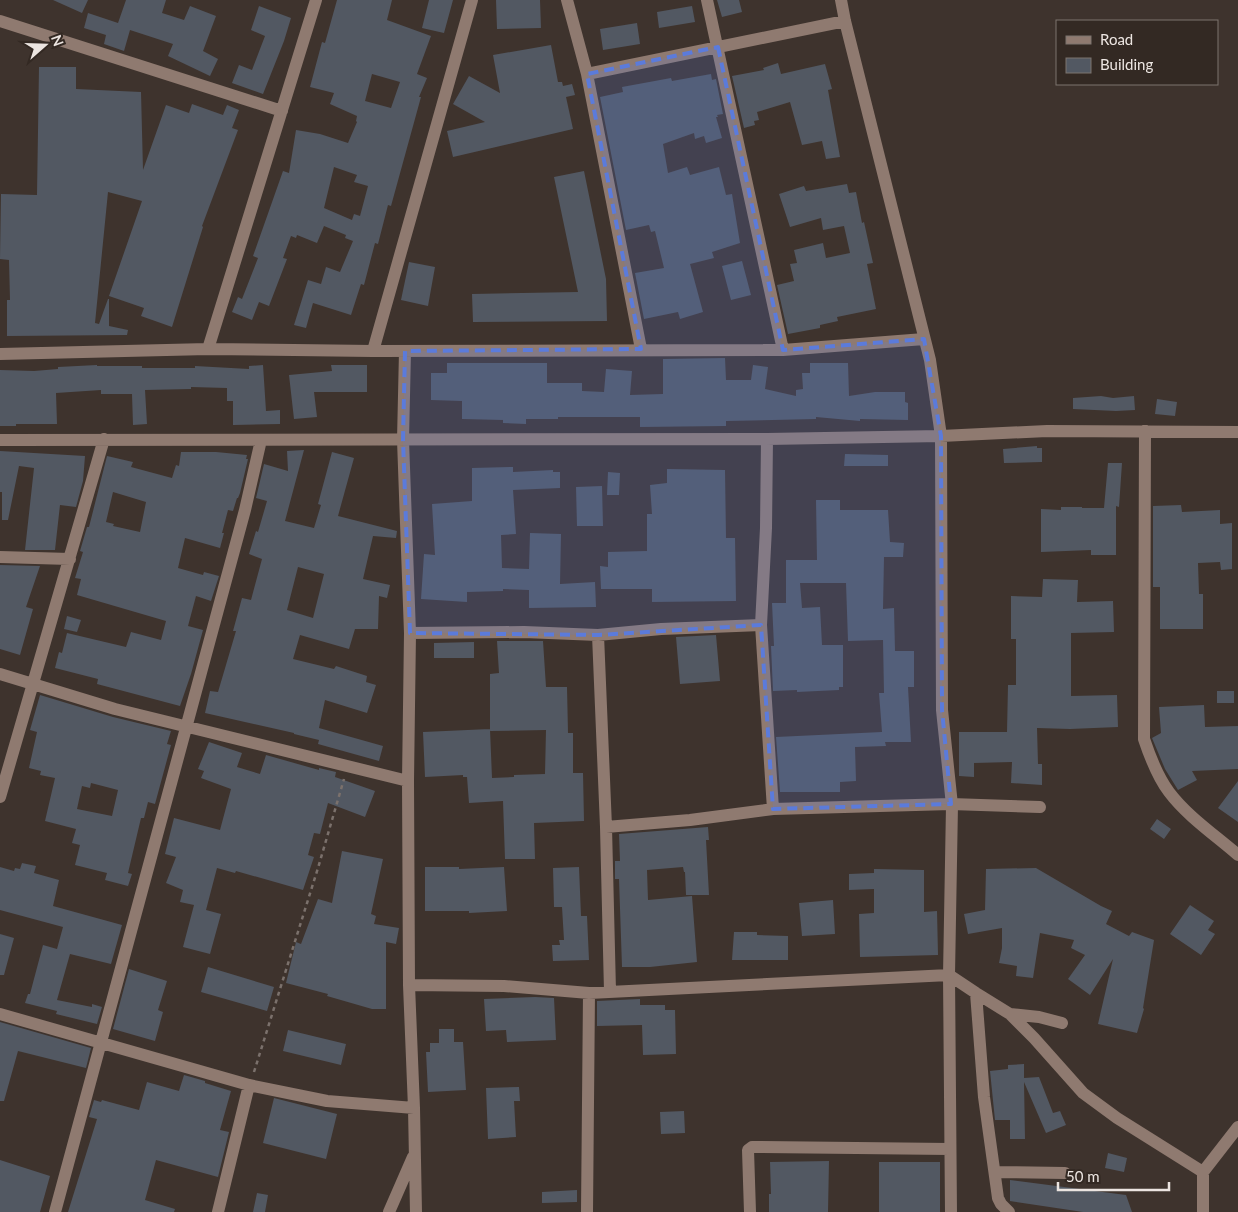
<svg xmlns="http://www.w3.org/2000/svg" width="1238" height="1212" font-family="Lato,sans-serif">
<rect width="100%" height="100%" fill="#3e332d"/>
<path fill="#525862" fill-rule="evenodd" d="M53 0H88L82 13Z
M126 0H166L162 13 184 20 190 6 216 16 203 51 218 59 210 76 168 56 173 44 130 30 124 51 104 44 106 35 84 28 88 13 118 23Z
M337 0H392L387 20 431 36 417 74 427 78 419 97H421L391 206 388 205 378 244 375 243 364 285 361 284 351 315 313 303 306 328 294 325 308 280 321 284 326 267 340 272 353 241 345 238 346 235 324 226 317 243 297 235 296 238 291 236 283 258 287 259 269 306 259 302 252 320 232 312 238 297 242 299 258 258 253 256 283 171 289 173 296 130 320 134 348 143 357 122 356 121 357 116 330 104 334 93 310 87 322 42 325 43ZM372 74 400 82 391 108 365 101ZM334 167 357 175 354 182 368 186 360 216 354 214 352 220 324 208Z
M429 0H453L444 33 422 28Z
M496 0H540L541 28 497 29Z
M717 0H739L742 12 722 17Z
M259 6 291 18 284 41 263 94 232 83 239 65 252 70 265 36 251 30Z
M692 6 695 22 659 28 657 12Z
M637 23 640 44 603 50 600 29Z
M551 45 558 82H562L563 86 572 84 575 95 566 97 573 129 453 157 447 131 485 122 453 104 469 76 500 93 493 55Z
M778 63 781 74 825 64 832 89 828 90 840 157 826 159 822 141 802 145 790 102 757 112 759 120 754 121 755 125 744 128 732 76 764 70 763 68Z
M39 67H76V89L141 92 143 170 166 105 189 113 192 104 223 115 227 105 239 110 232 128 238 130 202 226 203 227 172 327 141 316 144 308 109 296 142 201 108 192 95 323 99 324 108 299H109V326L128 330 127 335 7 336V300H10L9 260 0 259 1 194 37 195Z
M711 74 712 80 716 79 723 114 717 115 718 117H716L722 138 706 143 704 136 695 139 694 133 663 144 668 173 687 167 690 175 719 167 726 195 732 194 740 243 712 252 714 258 690 264 703 312 680 319 678 312 644 319 635 273 664 268 655 231 651 232 649 225 626 230 600 97 623 92 622 87 671 78 672 81Z
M584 171 606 279 607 321 473 322 472 294 578 292 554 177Z
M847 184 849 193 856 192 862 223 864 222 873 263 867 264 876 309 837 317 838 321 820 325V328L788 334 777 285 794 281 790 264 797 263 794 250 823 243 826 258 850 253 844 226 823 230 821 218 790 227 779 194 804 186 806 191Z
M742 261 751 295 731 300 722 266Z
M409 262 435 267 428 306 401 300Z
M725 358 726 380H751L753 365 768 367 765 389 796 396V390L803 389 802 373H810V363H848L849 396 875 392H905V402L908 403V420L860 419V421L816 417V419L726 421V426L640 427V417H558V419H526V424L503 423V420L462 419V401L431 400V373H447V363H547V383H582V391L604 392 606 369 632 371 630 395 663 394V359Z
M97 365V366H142V368H195V366L249 369V366L263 365 266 411 280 410V424L233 425V401H227V388L191 387V389L145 390 147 424 133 425 132 394H101V390L56 393 57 424H16V426H0V370L34 371 58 369V367Z
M331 365H367V392H314L317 417 294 419 289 375 332 371Z
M1101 396 1113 398 1134 396 1135 410 1116 411 1073 409V398Z
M1157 399 1177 402 1175 416 1155 414Z
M1037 446V448H1042V462L1004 463 1003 449Z
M304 450 285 521 314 528 321 505 318 504 332 452 354 458 338 516 397 531 396 538 373 536 363 579 390 585 387 598 379 596 378 629H355L349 649 300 635 293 659 334 669 336 666 367 676 366 682 376 685 367 713 325 700 319 728 383 746 379 761 318 744 319 740 294 734V733L205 713 210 691 218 692 236 631H233L242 598 251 600 262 559 249 554 256 531 258 532 267 501 256 498 264 464 288 471 287 451ZM298 567 324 574 313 618 287 610Z
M0 451 85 456 83 481 76 507 60 505 55 550H25L34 468 19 466 8 520H2V492H0Z
M181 452H216L247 455 246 459H248L240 493 238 498H237L233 511 228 510 222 533H224L220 548 185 538 178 568 203 575 204 572 219 576 211 601 196 596 188 626 203 630 191 674 180 706 97 684 98 679 55 668 59 652 62 653 67 633 126 647 131 632 161 640 166 621 77 595 81 579 75 578 83 552 80 551 87 527H89L107 456 133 462 131 467 172 478 176 465 179 466ZM113 492 146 502 140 532 113 526 114 524 106 522Z
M845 454 888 455V466H844Z
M1108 463H1122L1119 507 1116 506V555H1091V550L1041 552V509L1061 510V507H1082V508H1104Z
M513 467V472L553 470V472H560V488L513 490 516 534 501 535 502 568 529 569 530 533 561 534 560 584 595 582 596 607 529 608V590L503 589V591L467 592V602L421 599 424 554 435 555 432 504 472 501V468Z
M667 469 725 470 726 538H735L736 601 652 602V589H601L600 566 608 567V552L647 551V514H652L650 485 667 483Z
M608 472 620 473 619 495H607Z
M602 486 603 526H577L576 487Z
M816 500H840V510H888L890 542 904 543 903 557H884L883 609 894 608 895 651H914V687H908L911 742H885L886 746 855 747 856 781 840 782V792H780L776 737 882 732 879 693H884L883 640 848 641 846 583H800L802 608 820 607 822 645H843V687H839V690L797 692V690L773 691 771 646H774L772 603H786V560H817Z
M1181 505 1182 512 1220 510V524L1232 523V569L1221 570 1220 562 1198 563 1199 594H1203V629H1160V587H1153V506Z
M0 565 40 566 26 607 33 609 20 655 0 649Z
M1043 579 1078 580 1077 602 1113 601 1114 632 1071 633V696L1117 695 1118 727 1070 729 1037 728 1038 764H1042V785L1011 783 1012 762 974 763V777L959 776V732H1007L1008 685H1016V639H1011V596L1042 597Z
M67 616 81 620 77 632 64 629Z
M716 635 720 681 680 684 676 637Z
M497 641H543L546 687H567L568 733H573V773H583L584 821 534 823 535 859H505L503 801 469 803 467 777H463V775L425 777 423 732 490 729 492 778 514 777V775L545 774 546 730 490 731V674L499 673Z
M474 642V658H434V643Z
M1217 691H1234V703H1217Z
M40 695 113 717 171 731 167 744 171 745 155 804 148 802 144 818H141L128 873 132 874 128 886 105 880 107 873 75 865 80 845 72 843 76 829 45 821 55 778 40 775 41 771 29 768 37 732 30 730ZM91 783 118 790 112 816 77 809 82 786 90 788Z
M1204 705 1205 727 1238 726V769L1192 771 1197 780 1178 790 1165 769 1152 738 1161 733 1159 707Z
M209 742 242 753 237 767 260 774 266 755 319 770V768L336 772 335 777 375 791 365 817 328 803 320 834 314 833 308 855 314 857 303 890 236 871 235 873 217 868 206 910 221 914 210 954 183 947 194 905 180 902 183 890 166 883 176 857 165 854 174 818 220 830 231 789 201 778 204 771 198 769Z
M1238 781V822L1218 808Z
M1157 819 1171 829 1164 839 1150 829Z
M708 827 709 840H706L709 895H686L685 872H684L683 867 647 870 648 900 692 896 697 962 650 967H622L619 879H615V861H620L619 834Z
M342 851 383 859 371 914 376 916 374 924 399 928 396 944 386 942V1009H372L327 996 328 994 286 983 296 942 301 944 318 899 332 903Z
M22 863 36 866 34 873 59 880 53 906 122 925 111 964 70 954 57 1000 92 1007V1004L102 1007 97 1024 56 1014 57 1011 25 1003 28 994H30L43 945 57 949 63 927 0 910V867L14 871 15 868 20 869Z
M425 867H459V869L504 867 507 911 469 913V911H425Z
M579 867 581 916H587L589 960 553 961 552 945H560L559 940H564L562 907H554L553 868Z
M1036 868 1101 906 1112 911 1106 924 1129 936 1132 932 1154 940 1143 1008 1144 1009 1137 1033 1098 1024 1113 959 1090 995 1068 979 1085 955 1071 948 1074 940 1040 933 1033 978 1016 976 1017 966 999 963 1002 948V928L968 934 964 914 985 910 986 869Z
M874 869 924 870V912L937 911 938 955 860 957 859 914 874 913V889L849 890V874L874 873Z
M833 900 835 934 802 936 799 903Z
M1190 905 1214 921 1208 930 1215 934 1201 955 1170 934Z
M734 932H757V935L788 936V960H732Z
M0 934 14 938 4 975H0Z
M208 967 274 987 267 1011 201 992Z
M129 969 167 981 158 1010 163 1012 155 1041 113 1029Z
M535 997 554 998 556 1040 507 1042 506 1030 486 1031 484 999Z
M640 999V1005H665V1010H675L676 1054 643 1055 642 1025 597 1026V1001Z
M0 1022 91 1048 86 1068 18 1051 4 1101H0Z
M439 1029H454V1042H463L466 1090 428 1092 426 1052H430V1043H439Z
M288 1030 346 1044 341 1065 283 1051Z
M1024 1064V1078L1039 1077 1053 1113 1060 1111 1066 1125 1046 1133 1024 1082 1025 1139H1010V1120H995L990 1071 1008 1069V1065Z
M184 1075 205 1081V1083L231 1091 220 1130 229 1132 218 1177 156 1160 145 1200 175 1209 174 1212H68L97 1119 89 1117 94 1100 101 1102 102 1100 139 1110 147 1082 179 1091Z
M519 1087 520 1101H514L516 1137 488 1139 486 1088Z
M274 1098 337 1114 326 1159 263 1143Z
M684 1111 685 1133 661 1134 660 1112Z
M1108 1153 1127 1158 1124 1172 1105 1168Z
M0 1160 50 1176 40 1212H0Z
M829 1161 828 1212H769V1194H771L770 1162Z
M879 1162H940V1212H879Z
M1010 1180 1126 1195 1132 1212H1083L1010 1201Z
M577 1190V1202L542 1203V1192Z
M257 1193 268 1195 265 1212H253Z"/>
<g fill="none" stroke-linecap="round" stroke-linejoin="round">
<path stroke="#7b716c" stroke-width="2.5" stroke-dasharray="4 4" stroke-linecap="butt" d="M254 1072 318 868 344 779"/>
<path stroke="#8f7a70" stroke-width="12" d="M567 0 587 74 641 349
M707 0 783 350
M841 0 845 21 930 360 941 436 942 710 952 805 949 975 951 1212
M0 21 282 111
M587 74 845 21
M208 349 316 0
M373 351 472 0
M405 351 403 440 410 633 408 781 409 985 414 1108 416 1212
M0 354 208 349 373 351 783 350 924 339
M1145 431 1144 739C1150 757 1157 776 1169 792 1187 816 1215 835 1238 855
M767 439 766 528 761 625 773 809
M0 440 767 439 941 436 1047 431 1238 432
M0 557 70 559
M410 633 524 632 598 635 661 629 761 625
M598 635 606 827 610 991
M0 674 115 709 408 781
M0 797 104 439
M606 827 690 820 773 809 951 804 1040 807
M409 985 504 986 589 993 949 975 976 993 1010 1014 1034 1038 1083 1093 1117 1118 1203 1172
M976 993 984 1097 998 1198 1001 1204 1009 1212
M0 1014 249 1085 327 1101 414 1108
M1010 1014 1039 1017 1062 1023
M995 1172 1065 1173
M55 1212 245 510 261 440
M218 1212 249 1085
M389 1212 413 1157
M587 1212 589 993
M750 1212 748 1150 752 1147 950 1149
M1203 1212V1172L1238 1127"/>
</g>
<path fill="#5b7bdb" fill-opacity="0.2" stroke="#5b7bdb" stroke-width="4" stroke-dasharray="10 6" stroke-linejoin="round" d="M718 47 783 350 924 339 941 436 942 710 951 804 773 809 761 625 598 635 410 633 403 440 405 351 641 349 587 74Z"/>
<rect x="1056" y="20" width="162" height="65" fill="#332923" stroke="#7d746f"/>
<rect x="1066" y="36" width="25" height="8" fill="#8f7a70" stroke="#7d746f"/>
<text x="1100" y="45" font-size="15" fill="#ece5e1">Road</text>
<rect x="1066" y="58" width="25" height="15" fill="#525862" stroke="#7d746f"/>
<text x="1100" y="70" font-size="15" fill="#ece5e1">Building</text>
<g transform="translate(45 45) rotate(70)" stroke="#332923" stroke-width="4" paint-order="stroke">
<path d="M0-4L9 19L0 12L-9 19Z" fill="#ece5e1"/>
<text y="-8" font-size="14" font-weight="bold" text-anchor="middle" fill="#ece5e1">N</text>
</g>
<path d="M1058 1182v8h111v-8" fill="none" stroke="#ece5e1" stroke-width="2.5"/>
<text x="1066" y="1182" font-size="15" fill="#ece5e1" stroke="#332923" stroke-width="4" paint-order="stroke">50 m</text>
</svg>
